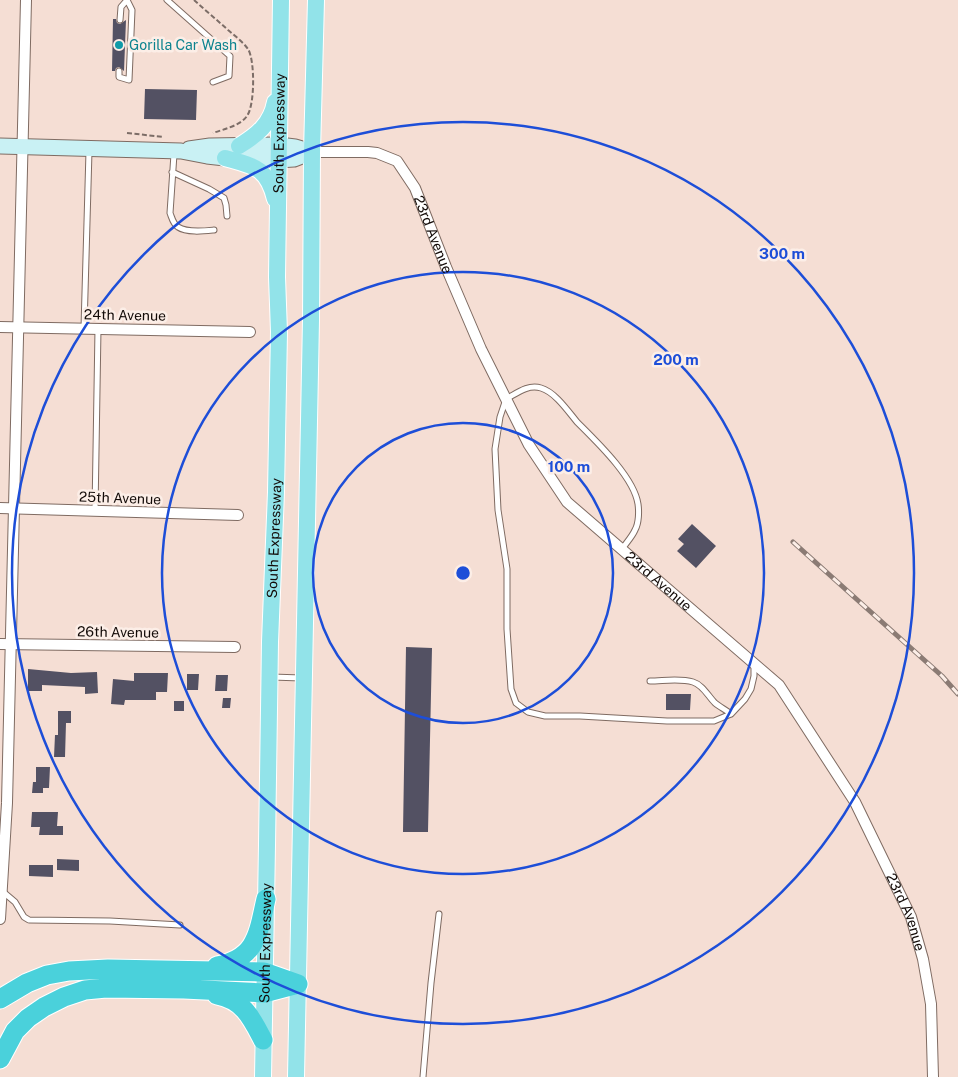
<svg xmlns="http://www.w3.org/2000/svg" width="958" height="1077" font-family="'Public Sans',sans-serif">
<rect width="100%" height="100%" fill="#f5ded4"/>
<path fill="#535163" d="M113 19H116L117 23 120 24 126 20 124 71 119 67 116 68 115 71H112Z
M145 89 197 90 196 120 144 119Z
M692 524 716 546 696 568 677 551 684 544 678 539Z
M406 647 432 648 428 832H403Z
M28 669 71 673 97 672 98 693 85 694V687L42 685V691H28Z
M134 673H168L167 692H156V700H125L124 705 111 704 113 679 134 681Z
M187 674H199L198 690H187Z
M216 675H228L227 691H215Z
M666 694H691L690 710H666Z
M223 698H231L230 708H222Z
M174 701H184V711H174Z
M58 711H71V723H66L65 757H54L55 735H58Z
M36 767H50L49 788H43V793H32L33 782H36Z
M32 812H58L57 826H63V835H39L40 827H31Z
M57 859 79 860V871L57 870Z
M29 865H53V877L29 876Z"/>
<g fill="none" stroke-linecap="round" stroke-linejoin="round">
<defs>
<path id="service" d="M167 0 230 56 229 76 213 82
M120 20 121 7 127 0
M119 71V77L129 80 132 10 127 0
M174 154 170 213C172 218 173 224 178 227 187 233 204 231 214 230
M172 172 209 189 224 198 226 205 227 216
M84 328 89 151
M95 511 98 329
M622 549C626 543 632 537 635 530 639 523 639 511 638 504 634 477 596 441 577 422 568 411 555 392 541 388 528 384 517 393 506 399L500 417 495 449 498 510 507 569V629L511 689 516 703 528 712 545 716H580L667 721H714L731 714 745 699 751 689 754 676V663
M272 677 301 678
M650 681C663 681 680 678 693 682 703 685 708 696 715 703 720 707 726 710 731 714
M2 891 15 902 24 917 29 920 110 921 180 925
M423 1077 431 983 439 914"/>
<g id="minor">
<path id="s1" d="M312 152H368L377 153 397 161 415 188 446 267 481 349 529 445 567 502 779 685 855 802 911 917 923 959 931 1004 933 1077"/>
<path d="M0 327 250 332"/>
<path d="M0 508 238 515"/>
<path d="M0 644 235 647"/>
<path d="M0 919 7 803 26 0"/>
</g>
<path id="secondary" d="M0 146 181 151 207 156 225 158 278 160 294 159 312 152
M189 149 210 146 279 145 295 147 312 152"/>
<g id="primary">
<path d="M239 146C257 135 271 124 275 102"/>
<path d="M225 158C254 166 267 167 275 199"/>
<path id="s2" d="M263 1077 267 845 270 642 276 492 279 332 277 277 281 0"/>
<path d="M296 1077 311 320 312 152 316 0"/>
</g>
<path id="motorway" d="M217 966C257 958 258 934 266 899
M217 995C244 1000 252 1019 263 1040
M0 999 27 983 47 975 69 971 108 969 264 972 298 984
M0 1059 15 1031 28 1018 44 1007 64 997 85 990 106 988 184 989 264 993 298 984"/>
</defs>
<use href="#service" stroke="#7f6b62" stroke-width="7"/>
<use href="#minor" stroke="#7f6b62" stroke-width="12"/>
<use href="#secondary" stroke="#7f6b62" stroke-width="17"/>
<use href="#primary" stroke="#fff" stroke-width="18"/>
<use href="#motorway" stroke="#fff" stroke-width="21"/>
<path stroke="#7c6d67" stroke-width="2" stroke-dasharray="5 2.5" stroke-linecap="butt" d="M194 0C205 10 217 20 228 30 235 36 243 42 248 49 255 60 255 105 247 116 240 126 224 129 213 133
M127 133 164 137"/>
<use href="#service" stroke="#fff" stroke-width="5"/>
<use href="#minor" stroke="#fff" stroke-width="10"/>
<use href="#secondary" stroke="#c9f1f4" stroke-width="15"/>
<use href="#primary" stroke="#92e3e9" stroke-width="16"/>
<use href="#motorway" stroke="#4ad1db" stroke-width="19"/>
<defs>
<path id="rail" d="M793 542 942 676 958 694"/>
</defs>
<use href="#rail" stroke="#8b7b74" stroke-width="5"/>
<use href="#rail" stroke="#fceee7" stroke-width="3" stroke-dasharray="9" stroke-linecap="butt"/>
</g>
<g fill="none" stroke="#1d4ed8" stroke-width="2.5">
<circle cx="463" cy="573" r="150"/>
<circle cx="463" cy="573" r="301"/>
<circle cx="463" cy="573" r="451"/>
</g>
<circle fill="#0f9aa8" stroke="#fceee7" stroke-width="2" cx="119" cy="45" r="5"/>
<g text-anchor="middle" dominant-baseline="central" stroke-width="5" stroke-linejoin="round" paint-order="stroke">
<g font-size="14" fill="#0d838f" stroke="#fceee7" text-anchor="start">
<text x="129" y="45">Gorilla Car Wash</text>
</g>
<g font-size="14" fill="#130b08" stroke="#fceee7">
<text stroke="none"><textPath href="#s2" startOffset="944">South Expressway</textPath></text>
<text stroke="none"><textPath href="#s1" startOffset="169">23rd Avenue</textPath></text>
<text transform="translate(125 315) rotate(1)">24th Avenue</text>
<text transform="translate(120 498) rotate(2)">25th Avenue</text>
<text stroke="none"><textPath href="#s2" startOffset="539">South Expressway</textPath></text>
<text stroke="none"><textPath href="#s1" startOffset="590">23rd Avenue</textPath></text>
<text transform="translate(118 632) rotate(1)">26th Avenue</text>
<text stroke="none"><textPath href="#s1" startOffset="1010">23rd Avenue</textPath></text>
<text stroke="none"><textPath href="#s2" startOffset="134">South Expressway</textPath></text>
</g>
</g>
<circle cx="463" cy="573" r="8" fill="#1d4ed8" stroke="#fceee7" stroke-width="2.5"/>
<g font-size="15" text-anchor="middle" font-weight="bold" fill="#1d4ed8" stroke="#fceee7" stroke-width="5" stroke-linejoin="round" paint-order="stroke">
<text x="782" y="259">300 m</text>
<text x="676" y="365">200 m</text>
<text x="569" y="472">100 m</text>
</g>
</svg>
